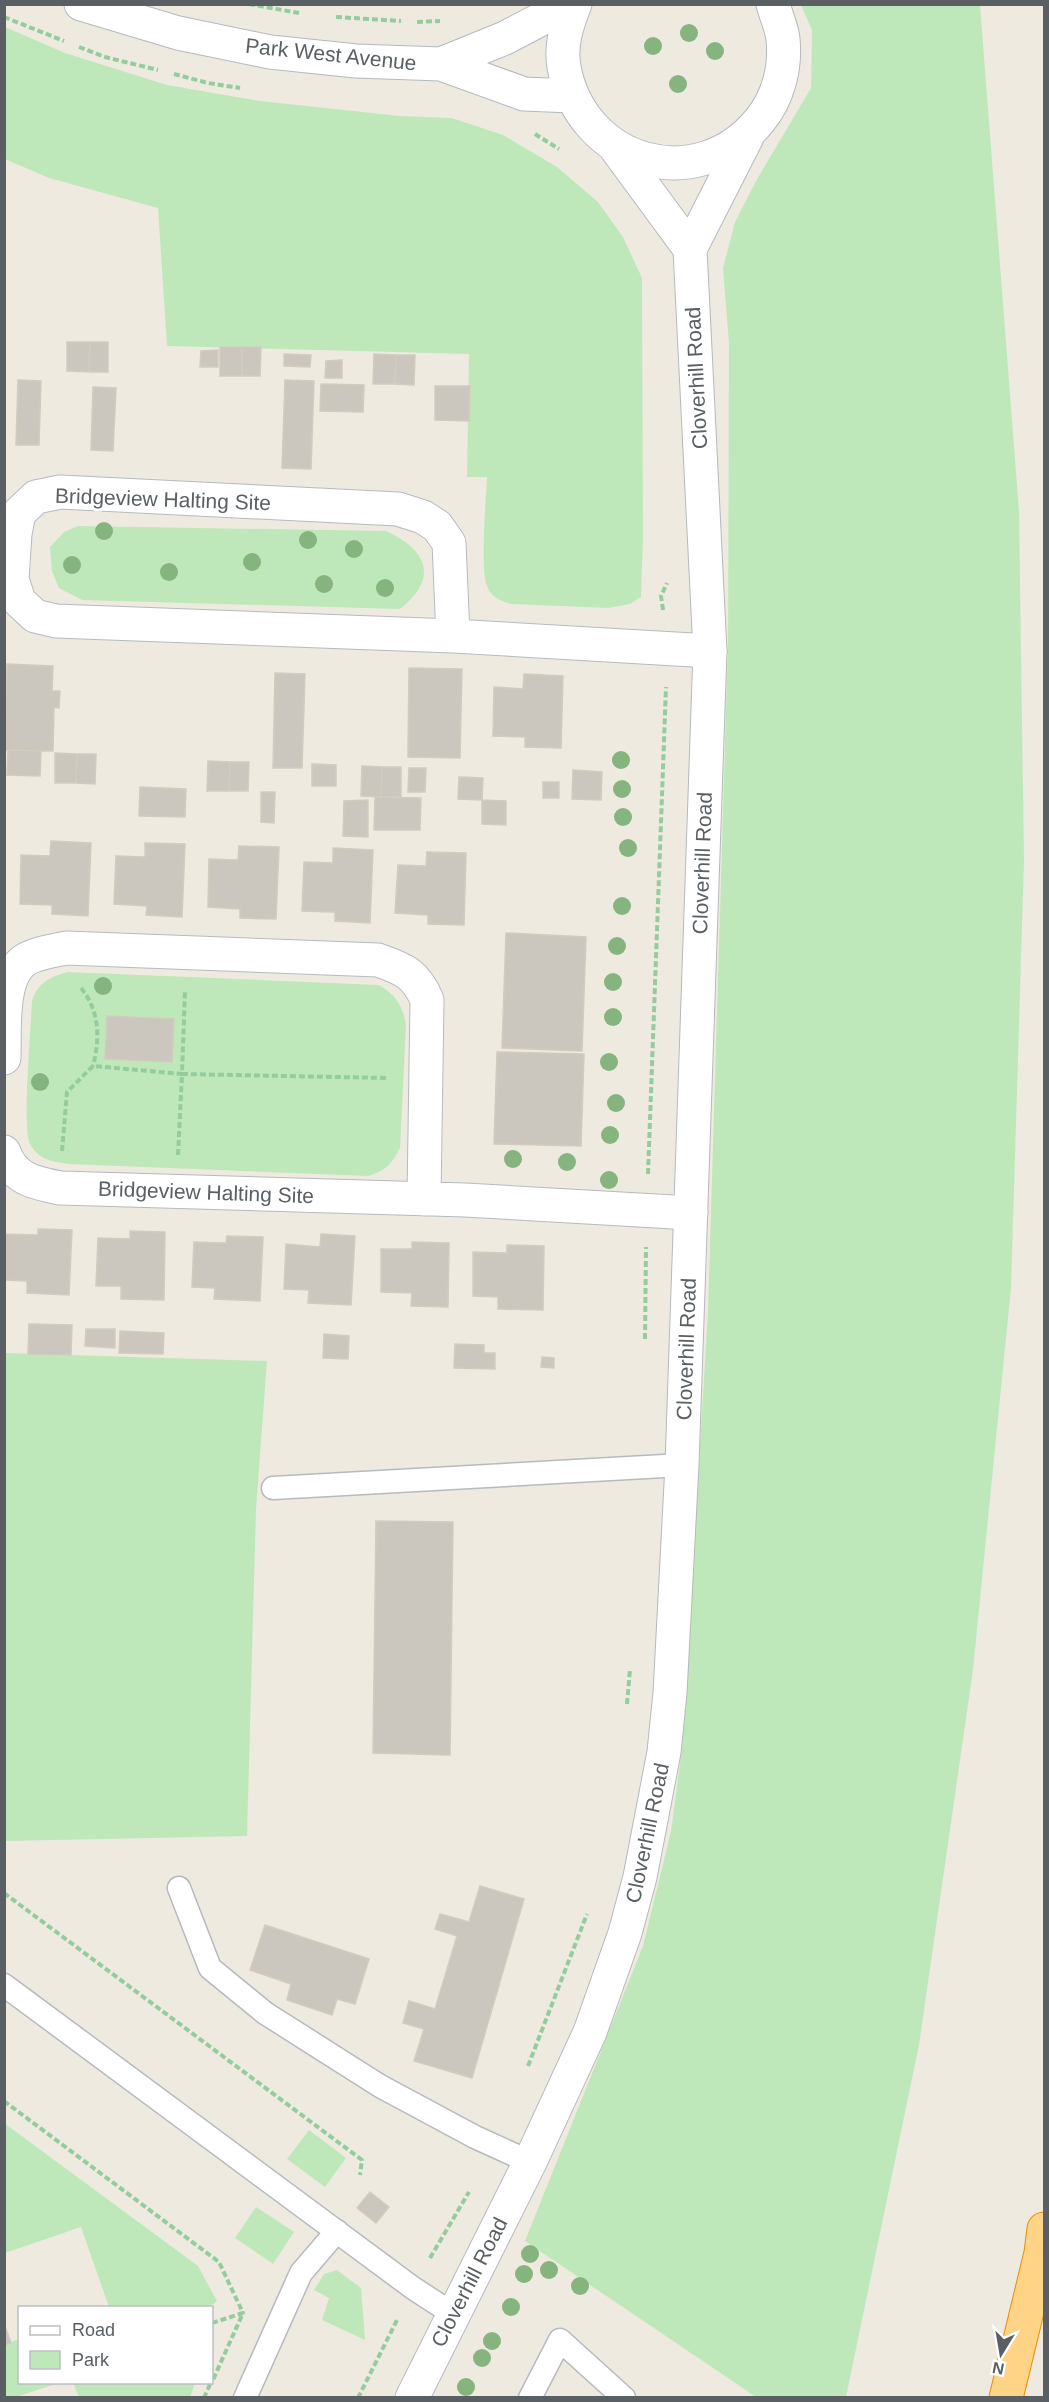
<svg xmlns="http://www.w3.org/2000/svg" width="1049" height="2402" font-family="Helvetica,sans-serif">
<rect width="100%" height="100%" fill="#eeeae0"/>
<path fill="#bfe8ba" d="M801 5H980L1019 511 1024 860 1011 1288 973 1670 919 2045 846 2397H756L525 2241 643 1946 671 1831 682 1749 708 1311 728 646 729 344 723 268 735 222 756 181 811 88 812 30Z
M5 27 65 53 167 85 260 101 400 116 452 118 503 135 557 167 598 202 623 237 642 278 643 538 641 597 630 604 609 608 512 604C501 602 491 597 487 586 480 571 486 498 487 477H467L469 354 167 346 158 208 49 178 5 159Z
M78 526 386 531C428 550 439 578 400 609L82 600 59 588 52 571 50 547 64 532Z
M68 972 379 985C396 995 403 1006 406 1025L400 1148C392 1164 385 1171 368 1176L69 1164C54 1162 38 1160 30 1144 22 1130 31 1025 32 1001 38 983 49 977 68 972Z
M5 1353 267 1361 256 1509 247 1836 5 1841Z
M4 2123 198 2266 217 2301 209 2307H109L81 2227 5 2253Z
M309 2130 346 2158 325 2187 287 2159Z
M256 2207 294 2232 273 2264 235 2238Z
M337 2270 361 2288 365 2340 322 2320 329 2298 314 2290 324 2274Z
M19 2339 20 2382 59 2383 16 2397H5L4 2345Z
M73 2383H195L190 2398 79 2397Z"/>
<path fill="#cbc7bf" stroke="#d3cbbe" stroke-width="1.5" d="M67 342H90L89 372 67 371Z
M90 342H108V372H89Z
M220 347H242V376H220Z
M242 347H261L260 376H242Z
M218 350V367H200L201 351Z
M284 354 311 355 310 367 284 366Z
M374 354 396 355 395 384H373Z
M396 355H415L414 385 395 384Z
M342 360V378H325L326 361Z
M18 380 41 381 39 445H16Z
M285 380 314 381 311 469 282 468Z
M321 384 364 385 363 412 320 411Z
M435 386H470L469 421 435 420Z
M93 387 116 388 113 451 91 450Z
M7 664 53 666 52 691H60L59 708 54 707 53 751 4 750Z
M409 668 462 669 460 758 408 757Z
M275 673 305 674 302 768H273Z
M524 674 563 676 561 748 525 747V737L493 736 494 687 523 689Z
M8 750 41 751 40 776 7 775Z
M55 753 77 754 76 783H55Z
M77 754H96L95 784 76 783Z
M208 761 230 762 229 791H207Z
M230 762H249L248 791H229Z
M312 764 336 765V786H312Z
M362 766 382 767 381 797 361 796Z
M382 767H401V797H381Z
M409 768H426L425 792H408Z
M573 770 602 772 601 800 572 799Z
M459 777 483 778 482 800 458 799Z
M543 782H559V798H543Z
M140 787 186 789 185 817 139 816Z
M261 792H275L274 823 261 822Z
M375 797 421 798 420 830H374Z
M368 800V837L343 836 344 801Z
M482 800 506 801V825L482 824Z
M51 841 91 843 88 916 52 914V905L20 904 21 855 50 856Z
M145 843 185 844 182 917 146 915 147 906 114 904 116 856 145 857Z
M239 846 279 847 276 919 240 918V909L208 907 209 859 238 860Z
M333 848 373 850 370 923 335 921V912L302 911 304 862 333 863Z
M427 852 466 853 464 925 428 924V915L395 913 398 865 426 866Z
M506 933 586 937 582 1051 502 1048Z
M107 1016 174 1019 172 1062 105 1059Z
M497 1052 584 1054 581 1146 494 1144Z
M38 1229 72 1230 69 1295 27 1293V1281L4 1280V1234L38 1235Z
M130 1231 165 1232 164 1300 121 1299V1286H96L98 1238 130 1239Z
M321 1234 355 1236 351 1305 308 1303 309 1290 284 1289 286 1244 320 1247Z
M227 1236 263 1237 260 1301 214 1299 215 1288 192 1287 194 1242 226 1243Z
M412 1242 449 1243 448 1307 411 1306 412 1293 381 1292V1249H412Z
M507 1245 544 1246 543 1310 498 1309V1297L473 1296V1252L507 1253Z
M29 1324 72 1325 71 1355 28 1354Z
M86 1329H115V1348L85 1346Z
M120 1331 164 1333 163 1354 119 1353Z
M324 1334 349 1336 348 1359 323 1358Z
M455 1344 484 1345V1353H495V1369L454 1368Z
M542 1357 554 1358V1368L541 1367Z
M376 1521 453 1522 450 1755 373 1753Z
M480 1886 524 1899 472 2078 414 2061 424 2029 403 2023 409 2001 435 2009 457 1936 435 1929 440 1914 469 1922Z
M265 1925 369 1959 355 2004 337 1999 332 2015 287 2000 291 1984 250 1970Z
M370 2192 389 2207 376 2223 357 2208Z
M4 2323 11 2343 4 2345Z"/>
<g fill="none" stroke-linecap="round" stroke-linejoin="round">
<defs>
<path id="lane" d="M273 1488 682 1465
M179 1888 210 1968 265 2013 380 2086 475 2137 530 2162
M4 1985 413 2288 453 2314
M245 2398 301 2273 337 2231
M530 2398 560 2340 624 2398"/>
<path id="street" d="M453 636 449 543 437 526 423 517 398 509 60 492 36 497 19 513 15 534 12 579 19 601 35 616 56 621 453 636 710 651
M4 1058C5 1030 0 977 25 960 36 953 53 951 66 948L378 960C404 969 416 974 427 1000L424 1199
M4 1152C13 1179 35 1183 60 1188L465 1200 691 1213"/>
<path id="secondary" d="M81 4 178 33 270 52 356 61 441 64 524 94 572 96
M575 4C567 24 560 45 564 67 581 163 697 198 760 120 778 98 786 68 783 39 782 28 776 16 773 4
M441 64 505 38 570 4
M615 147 690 249
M412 2398 530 2162 590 2032 625 1933 640 1877 664 1752 670 1693 682 1465 710 651 690 249 747 137"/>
<path id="highway" d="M1006 2398 1041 2253 1044 2229"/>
</defs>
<use href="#lane" stroke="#b6babf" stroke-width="25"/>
<use href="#street" stroke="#b6babf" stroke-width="35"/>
<use href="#secondary" stroke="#b4b9bf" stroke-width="35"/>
<use href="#highway" stroke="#ee8c00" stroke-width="35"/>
<path stroke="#94cc9e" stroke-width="4" stroke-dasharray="6 3" stroke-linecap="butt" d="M249 4 299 13
M4 17 64 41
M336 17 401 21
M417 22 440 21
M79 47 105 57 158 70
M174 74 208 83 240 88
M535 134 559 149
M663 610 661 596 667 583
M81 988C100 1011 100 1039 93 1066
M62 1151 67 1092 93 1066 182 1074 185 991
M178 1155 182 1074 388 1078
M648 1174 666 687
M645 1339 646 1247
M627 1704 630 1670
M4 1893 362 2160 360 2175
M528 2066 587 1914
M4 2101 219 2262 243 2313
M430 2258 469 2192
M212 2323 243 2313 212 2382
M204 2398 211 2382
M358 2398 398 2318"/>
<use href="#lane" stroke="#fff" stroke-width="22"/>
<use href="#street" stroke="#fff" stroke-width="33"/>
<use href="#secondary" stroke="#fff" stroke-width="33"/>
<use href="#highway" stroke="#ffd486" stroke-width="33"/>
</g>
<g fill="#86b47e">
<circle cx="689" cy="33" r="9"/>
<circle cx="653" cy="46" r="9"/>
<circle cx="715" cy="51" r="9"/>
<circle cx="678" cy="84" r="9"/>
<circle cx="104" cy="531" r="9"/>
<circle cx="308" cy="540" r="9"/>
<circle cx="354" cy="549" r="9"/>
<circle cx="252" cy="562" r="9"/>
<circle cx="72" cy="565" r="9"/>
<circle cx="169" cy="572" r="9"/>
<circle cx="324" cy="584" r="9"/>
<circle cx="385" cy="588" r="9"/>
<circle cx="621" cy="760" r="9"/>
<circle cx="622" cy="789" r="9"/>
<circle cx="623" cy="817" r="9"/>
<circle cx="628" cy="848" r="9"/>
<circle cx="622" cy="906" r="9"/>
<circle cx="617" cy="946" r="9"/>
<circle cx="613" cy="982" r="9"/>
<circle cx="103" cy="986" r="9"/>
<circle cx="613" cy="1017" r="9"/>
<circle cx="609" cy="1062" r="9"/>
<circle cx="40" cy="1082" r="9"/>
<circle cx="616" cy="1103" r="9"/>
<circle cx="610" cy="1135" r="9"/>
<circle cx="513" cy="1159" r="9"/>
<circle cx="567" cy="1162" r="9"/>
<circle cx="609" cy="1180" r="9"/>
<circle cx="530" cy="2254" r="9"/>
<circle cx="549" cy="2270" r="9"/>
<circle cx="524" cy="2274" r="9"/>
<circle cx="580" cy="2286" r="9"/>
<circle cx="511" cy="2307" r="9"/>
<circle cx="492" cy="2341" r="9"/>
<circle cx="482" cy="2358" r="9"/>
<circle cx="466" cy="2387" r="9"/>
</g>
<g text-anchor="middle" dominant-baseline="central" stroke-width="6" stroke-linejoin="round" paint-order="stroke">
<g font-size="21" fill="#595f63" stroke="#fff">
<text transform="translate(331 54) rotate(6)">Park West Avenue</text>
<text transform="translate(696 378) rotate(-93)">Cloverhill Road</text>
<text transform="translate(163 499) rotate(2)">Bridgeview Halting Site</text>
<text transform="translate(702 863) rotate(-88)">Cloverhill Road</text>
<text transform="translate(206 1192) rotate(2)">Bridgeview Halting Site</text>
<text transform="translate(686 1349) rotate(-88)">Cloverhill Road</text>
<text transform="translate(647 1833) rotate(-78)">Cloverhill Road</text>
<text transform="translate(469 2282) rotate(-63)">Cloverhill Road</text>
</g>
</g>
<rect width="1049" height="2402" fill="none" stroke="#595f63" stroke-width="12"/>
<rect x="18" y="2306" width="195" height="78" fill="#ffffff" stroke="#bdbfc1" stroke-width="1.5"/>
<rect x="30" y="2326" width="30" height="9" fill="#ffffff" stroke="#bdbfc1" stroke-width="1.5"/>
<text x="72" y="2336" font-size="18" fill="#595f63">Road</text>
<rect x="30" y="2351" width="30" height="18" fill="#bfe8ba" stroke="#bdbfc1" stroke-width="1.5"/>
<text x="72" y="2366" font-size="18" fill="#595f63">Park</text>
<g transform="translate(1001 2354) rotate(191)" stroke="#ffffff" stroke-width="4.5" paint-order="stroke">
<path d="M0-4.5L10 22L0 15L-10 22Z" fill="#595f63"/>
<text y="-9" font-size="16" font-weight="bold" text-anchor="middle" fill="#595f63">N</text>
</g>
</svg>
